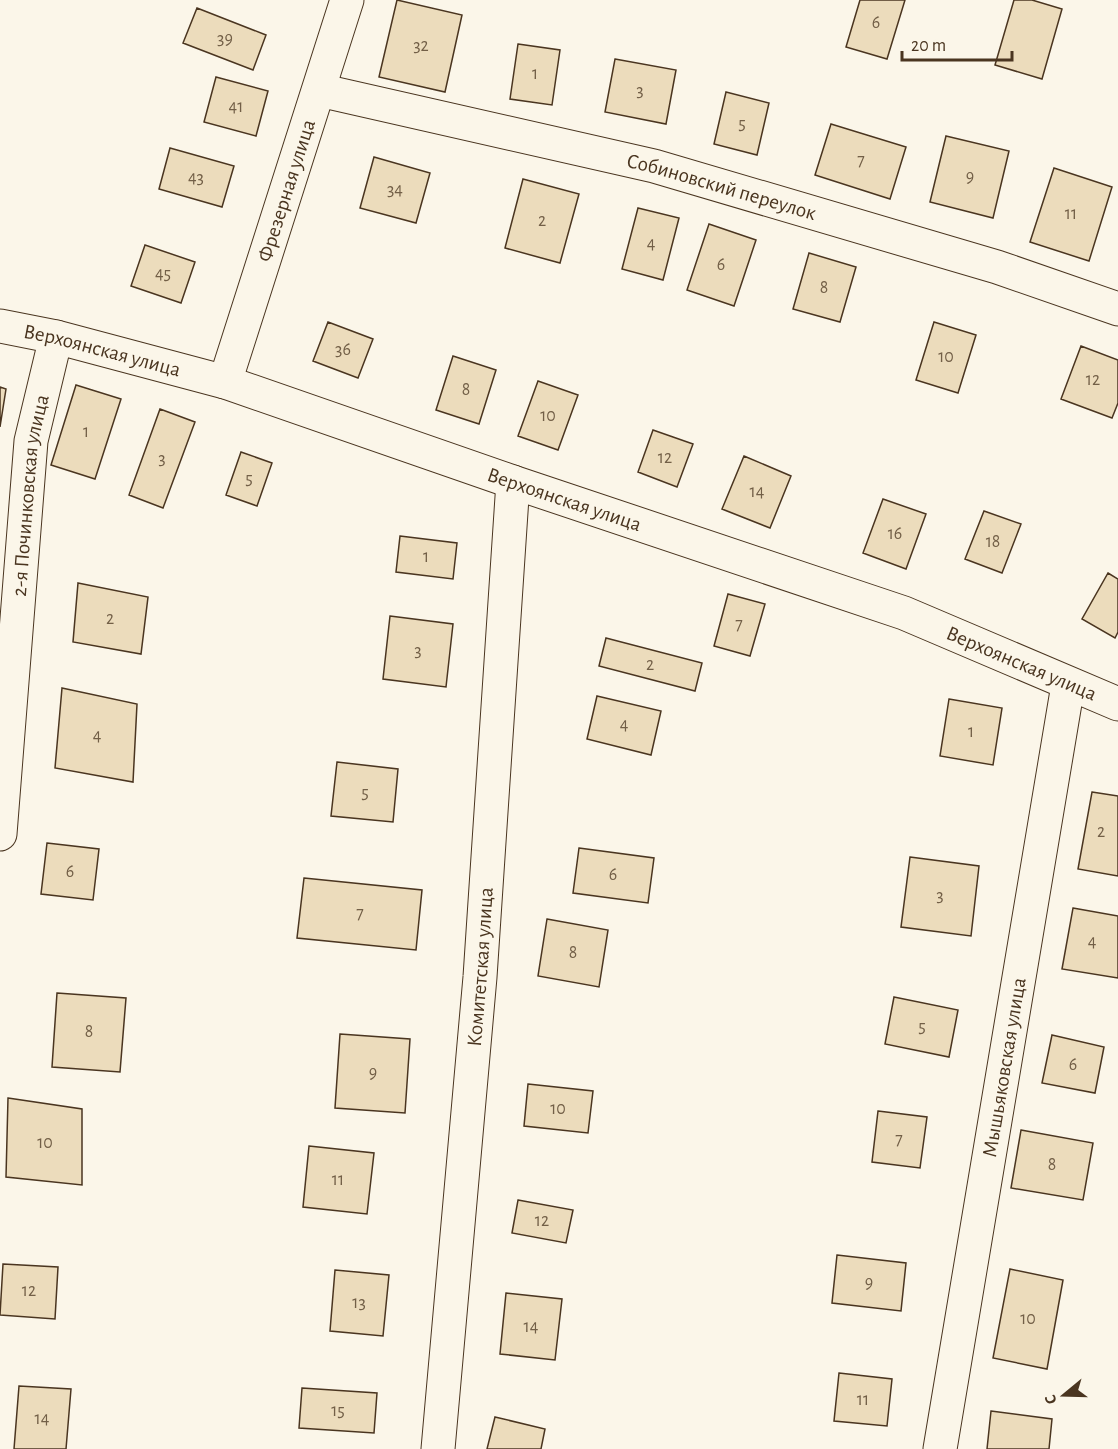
<svg xmlns="http://www.w3.org/2000/svg" width="1118" height="1449" font-family="'Alegreya Sans',sans-serif">
<rect width="100%" height="100%" fill="#fbf6e9"/>
<path fill="#ecdcbc" stroke="#4a3520" stroke-width="1.5" d="M397 0 462 15 445 92 379 77Z
M860 0H905L887 59 846 47Z
M1014 0H1032L1062 9 1042 79 995 65Z
M197 8 266 35 253 70 183 43Z
M518 44 560 50 552 105 510 99Z
M615 59 676 70 666 124 605 112Z
M216 77 268 91 256 136 204 122Z
M726 92 769 103 757 155 714 144Z
M831 124 906 147 890 199 815 175Z
M946 136 1009 151 993 218 930 202Z
M170 148 234 166 222 207 159 189Z
M374 157 430 173 416 223 360 208Z
M1054 168 1112 187 1089 261 1030 242Z
M523 179 579 194 560 263 505 248Z
M638 208 679 218 663 280 622 269Z
M709 224 756 240 734 306 687 290Z
M145 245 195 262 181 303 131 286Z
M809 253 856 267 840 322 793 309Z
M328 322 373 339 358 378 313 361Z
M934 322 976 335 958 393 916 380Z
M1081 346 1118 360V403L1112 418 1061 399Z
M453 356 496 370 479 424 436 410Z
M538 381 578 395 558 450 518 436Z
M76 385 121 399 95 479 51 465Z
M0 387 6 389 0 427Z
M160 409 195 422 163 508 129 495Z
M653 430 693 444 677 487 638 472Z
M241 452 272 463 257 506 226 495Z
M744 456 791 476 770 528 722 509Z
M883 499 926 514 906 569 863 553Z
M984 511 1021 524 1002 573 965 559Z
M400 536 457 543 453 579 396 572Z
M1108 573 1118 579V632L1115 638 1082 619Z
M78 583 148 597 141 654 73 642Z
M728 594 765 604 750 656 714 646Z
M390 616 453 624 446 687 383 679Z
M606 638 702 663 695 691 599 666Z
M62 688 137 704 133 782 55 768Z
M597 696 661 711 651 755 587 739Z
M949 699 1002 708 993 765 940 756Z
M337 762 398 769 393 822 331 816Z
M1092 792 1118 796V876L1078 869Z
M47 843 99 849 93 900 41 894Z
M579 848 654 858 648 903 573 893Z
M910 857 979 866 971 936 901 927Z
M304 878 422 890 416 950 297 938Z
M1073 908 1118 916V978L1062 969Z
M547 919 608 930 599 987 538 976Z
M57 993 126 998 120 1072 52 1067Z
M894 997 958 1010 949 1057 885 1044Z
M340 1034 410 1039 405 1113 335 1108Z
M1052 1035 1104 1047 1095 1093 1042 1083Z
M528 1084 593 1091 588 1133 524 1126Z
M8 1098 82 1109V1185L6 1177Z
M878 1111 927 1117 920 1168 872 1162Z
M1021 1130 1093 1143 1083 1200 1011 1188Z
M309 1146 374 1153 367 1214 303 1207Z
M518 1200 573 1210 566 1243 512 1233Z
M837 1255 906 1263 901 1311 832 1303Z
M3 1264 58 1267 55 1319 0 1315Z
M1010 1269 1063 1280 1047 1369 993 1358Z
M335 1270 389 1275 383 1336 330 1331Z
M506 1293 562 1299 555 1360 500 1354Z
M839 1373 892 1379 887 1426 834 1421Z
M19 1386 71 1389 66 1449H14Z
M302 1388 377 1393 374 1433 299 1428Z
M991 1411 1052 1419 1049 1449H987Z
M495 1417 545 1429 541 1449H487Z"/>
<g fill="none" stroke-linecap="round" stroke-linejoin="round">
<defs>
<g id="minor">
<path id="s1" d="M319 90 654 166 997 267 1118 309"/>
<path id="s2" d="M0 326 56 337 225 382 513 482 904 613 1118 704"/>
<path id="s3" d="M225 382 347 0"/>
<path id="s4" d="M0 834 31 441 56 337"/>
<path id="s5" d="M438 1449 480 977 513 482"/>
<path id="s6" d="M940 1449 1068 685"/>
</g>
</defs>
<use href="#minor" stroke="#4a3520" stroke-width="35"/>
<use href="#minor" stroke="#fbf6e9" stroke-width="33"/>
</g>
<g text-anchor="middle" dominant-baseline="central" stroke-width="4.5" stroke-linejoin="round" paint-order="stroke">
<g font-size="18" fill="#725f47">
<text x="876" y="23">6</text>
<text x="225" y="39">39</text>
<text x="421" y="46">32</text>
<text x="535" y="74">1</text>
<text x="640" y="91">3</text>
<text x="236" y="107">41</text>
<text x="742" y="124">5</text>
<text x="861" y="161">7</text>
<text x="970" y="177">9</text>
<text x="196" y="178">43</text>
<text x="395" y="190">34</text>
<text x="1071" y="214">11</text>
<text x="542" y="221">2</text>
<text x="651" y="244">4</text>
<text x="721" y="265">6</text>
<text x="163" y="274">45</text>
<text x="824" y="288">8</text>
<text x="343" y="350">36</text>
<text x="946" y="357">10</text>
<text x="1093" y="380">12</text>
<text x="466" y="390">8</text>
<text x="548" y="416">10</text>
<text x="86" y="432">1</text>
<text x="665" y="458">12</text>
<text x="162" y="459">3</text>
<text x="249" y="479">5</text>
<text x="757" y="492">14</text>
<text x="895" y="534">16</text>
<text x="993" y="542">18</text>
<text x="426" y="557">1</text>
<text x="110" y="619">2</text>
<text x="739" y="625">7</text>
<text x="418" y="651">3</text>
<text x="650" y="665">2</text>
<text x="624" y="725">4</text>
<text x="971" y="732">1</text>
<text x="97" y="736">4</text>
<text x="365" y="793">5</text>
<text x="1101" y="832">2</text>
<text x="70" y="872">6</text>
<text x="613" y="875">6</text>
<text x="940" y="896">3</text>
<text x="360" y="914">7</text>
<text x="1092" y="942">4</text>
<text x="573" y="953">8</text>
<text x="922" y="1027">5</text>
<text x="89" y="1032">8</text>
<text x="1073" y="1065">6</text>
<text x="373" y="1073">9</text>
<text x="558" y="1109">10</text>
<text x="899" y="1140">7</text>
<text x="45" y="1143">10</text>
<text x="1052" y="1165">8</text>
<text x="338" y="1180">11</text>
<text x="542" y="1221">12</text>
<text x="869" y="1283">9</text>
<text x="29" y="1291">12</text>
<text x="359" y="1303">13</text>
<text x="1028" y="1319">10</text>
<text x="531" y="1327">14</text>
<text x="863" y="1400">11</text>
<text x="338" y="1411">15</text>
<text x="42" y="1419">14</text>
</g>
<g font-size="21" fill="#4a3520" stroke="#fbf6e9">
<text stroke="none"><textPath href="#s1" startOffset="414">Собиновский переулок</textPath></text>
<text stroke="none"><textPath href="#s3" startOffset="201">Фрезерная улица</textPath></text>
<text stroke="none"><textPath href="#s2" startOffset="105">Верхоянская улица</textPath></text>
<text stroke="none"><textPath href="#s4" startOffset="340">2-я Починковская улица</textPath></text>
<text stroke="none"><textPath href="#s2" startOffset="591">Верхоянская улица</textPath></text>
<text stroke="none"><textPath href="#s2" startOffset="1077">Верхоянская улица</textPath></text>
<text stroke="none"><textPath href="#s5" startOffset="484">Комитетская улица</textPath></text>
<text stroke="none"><textPath href="#s6" startOffset="387">Мышьяковская улица</textPath></text>
</g>
</g>
<g transform="translate(1064 1395) rotate(251)" stroke="#fbf6e9" stroke-width="4.5" paint-order="stroke">
<path d="M0-4.5L10 22L0 15L-10 22Z" fill="#4a3520"/>
<text y="-9" font-size="16" font-weight="bold" text-anchor="middle" fill="#4a3520">С</text>
</g>
<path d="M902 51v9h110v-9" fill="none" stroke="#4a3520" stroke-width="3"/>
<text x="911" y="51" font-size="18" fill="#4a3520" stroke="#fbf6e9" stroke-width="4.5" paint-order="stroke">20 m</text>
</svg>
